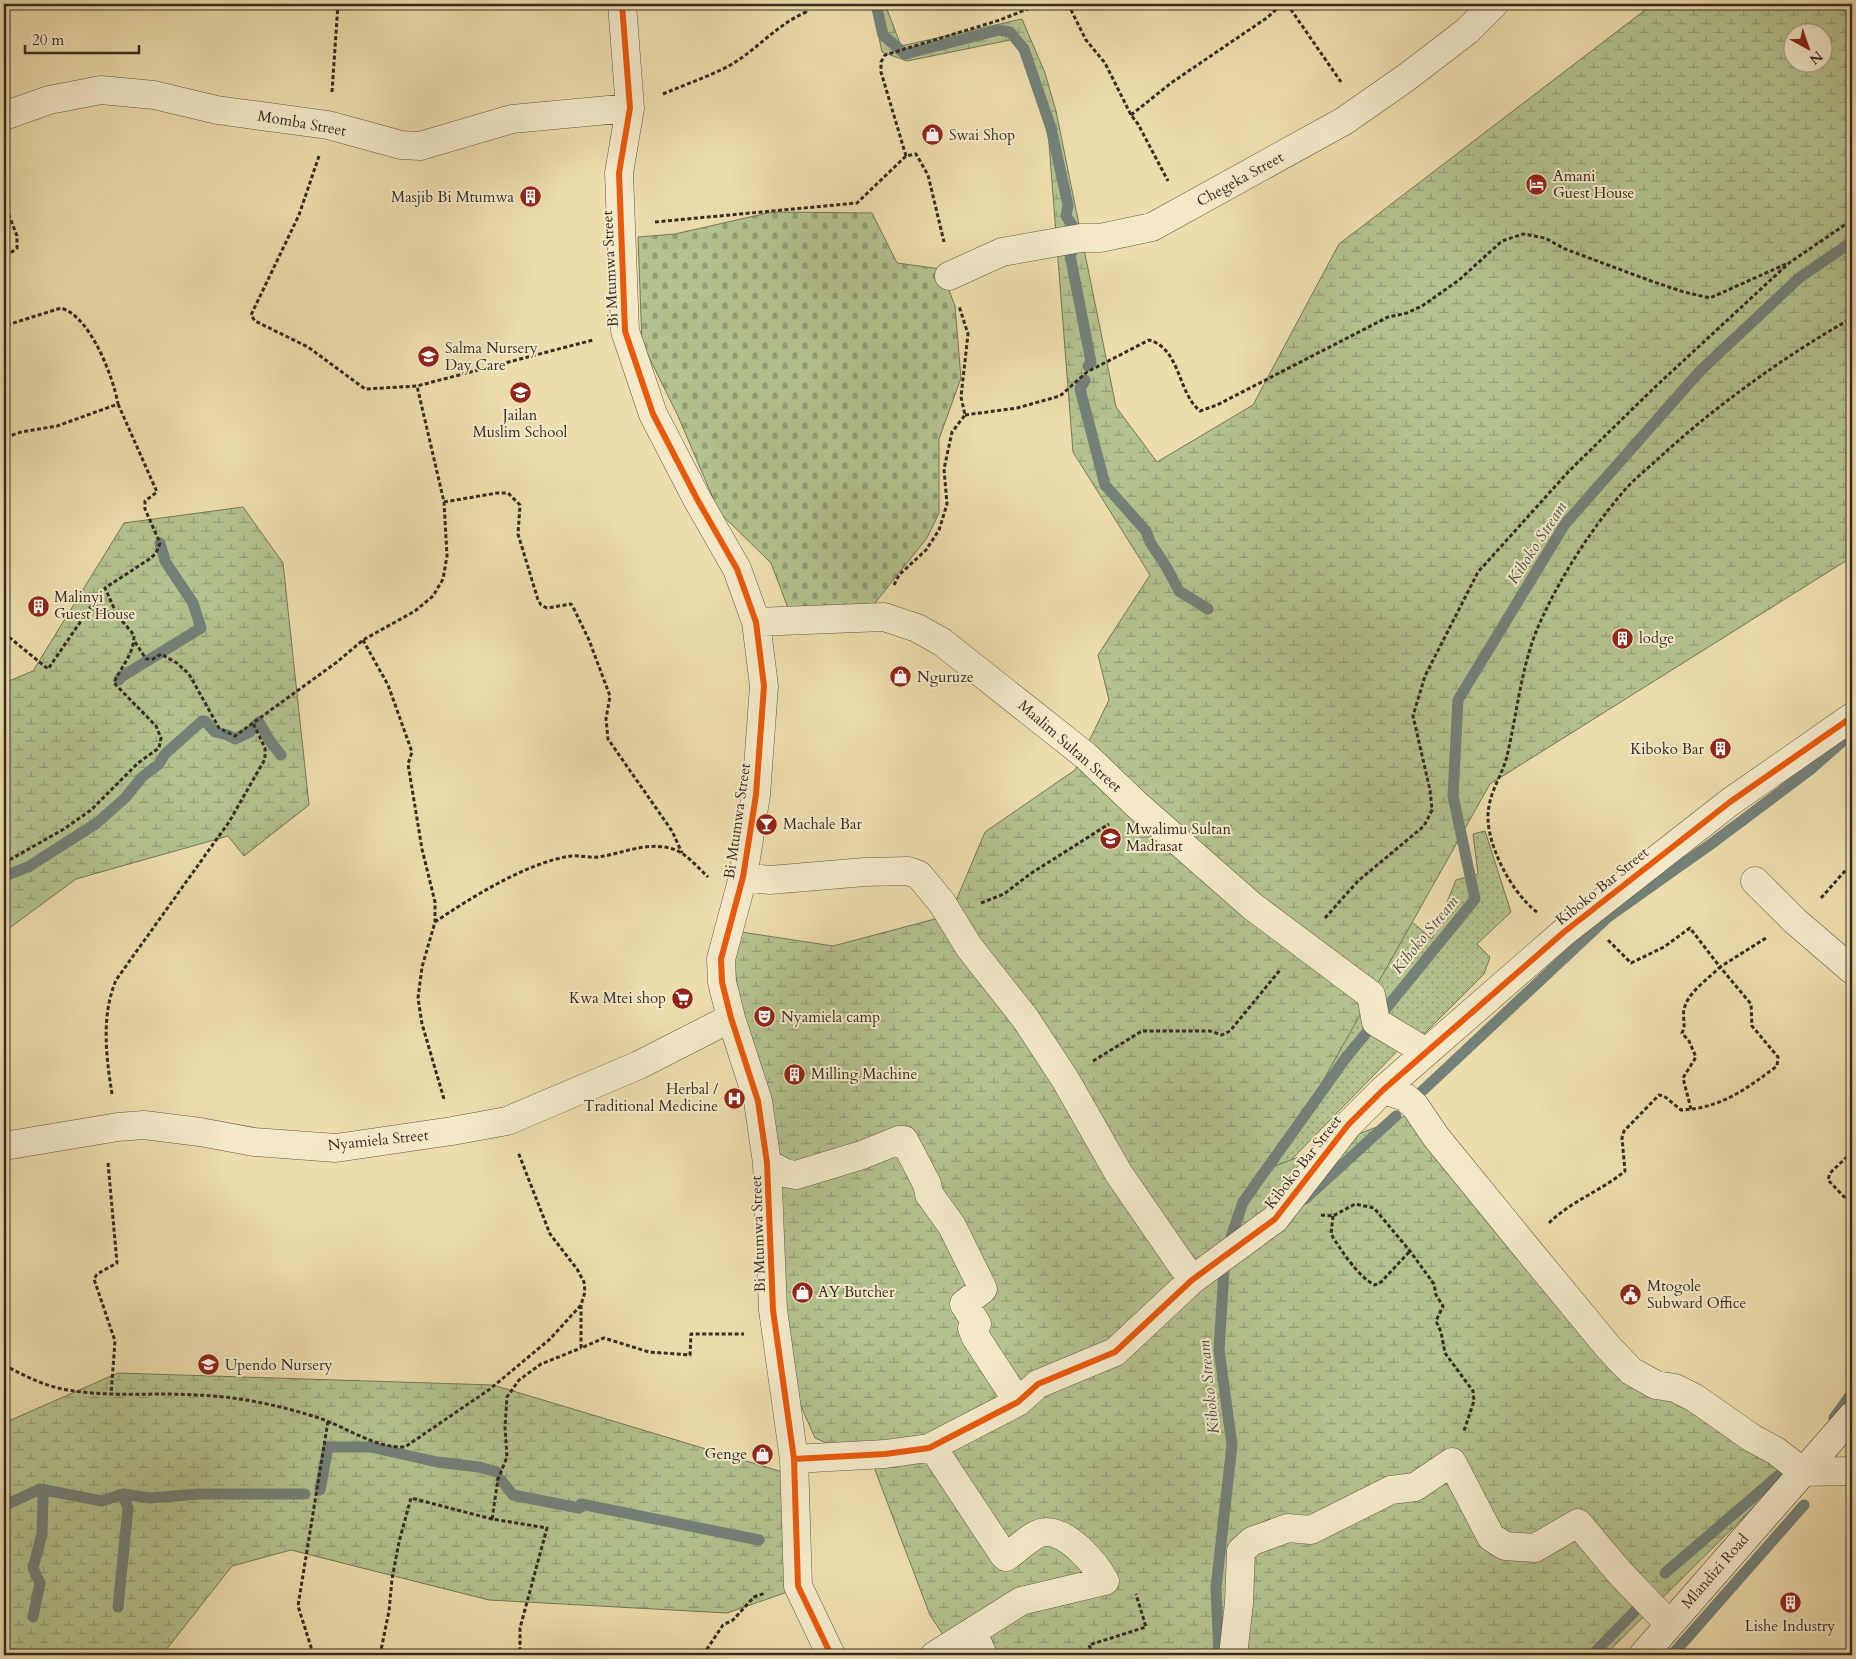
<svg xmlns="http://www.w3.org/2000/svg" width="1856" height="1659" font-family="Cardo,serif">
<defs>
<pattern id="grass-dots" width="8" height="8" patternUnits="userSpaceOnUse" patternTransform="scale(1.25)"><rect width="8" height="8" fill="#b3c28e"/><path d="M2 2h.1M6 6h.1" fill="none" stroke="#929e74" stroke-width="1.8" stroke-linecap="round"/></pattern>
<pattern id="wetland-marsh" width="20" height="14" patternUnits="userSpaceOnUse" patternTransform="scale(1.25)"><rect width="20" height="14" fill="#b3c28e"/><path d="M1 5h8M5 5V1M11 12h8M15 12V8" fill="none" stroke="#929e74"/></pattern>
<pattern id="cemetery-stones" width="16" height="16" patternUnits="userSpaceOnUse" patternTransform="scale(1.25)"><rect width="16" height="16" fill="#b3c28e"/><path d="M2 7V4a2 2 0 0 1 4 0v3zM10 15v-3a2 2 0 0 1 4 0v3z" fill="#929e74"/></pattern>
</defs>
<rect width="100%" height="100%" fill="#edddac"/>
<filter id="stains"><feTurbulence type="fractalNoise" baseFrequency=".004" numOctaves="4"/><feColorMatrix values="0 0 0 0 .2 0 0 0 0 .09 0 0 0 0 .02 0 0 0 .5 -.17"/></filter>
<radialGradient id="worn" r=".72"><stop offset=".6" stop-color="#630" stop-opacity="0"/><stop offset="1" stop-color="#630" stop-opacity=".3"/></radialGradient>
<path fill="url(#grass-dots)" stroke="#757659" d="M1485 831 1511 912 1477 944 1490 957 1484 974 1421 1037 1413 1035 1251 1201 1399 911 1432 939 1456 880 1478 874 1473 834Z"/>
<path fill="url(#wetland-marsh)" stroke="#757659" fill-rule="evenodd" d="M872 4H885L901 46 1022 19 1045 73 1056 111 1116 407 1157 462 1253 405 1339 244 1653 4H1852V557L1490 784 1275 1166 1408 1115 1576 1322 1756 1448 1785 1476 1605 1655H956L930 1615 872 1462 815 1438 790 1381 764 1144 728 930 833 946 950 915 985 832 1075 770 1109 700 1098 655 1150 575 1073 452 1047 118 1015 39 907 61 882 52ZM1794 32H1824V62H1794Z
M243 507 283 563 309 805 244 856 228 836 76 879 4 932V683L33 671 124 523Z
M118 1373 493 1385 786 1473 796 1589 727 1613 489 1600 291 1550 232 1566 162 1655H4V1423Z"/>
<path fill="url(#cemetery-stones)" stroke="#757659" d="M772 212 872 213 897 263 941 269 955 306 961 378 939 439V513L927 538 867 613 788 608 771 563 719 512 678 416 642 343 638 237 675 234Z"/>
<g fill="none" stroke-linecap="round" stroke-linejoin="round">
<path stroke="#738179" stroke-width="11" d="M876 4 883 35 905 54 999 30 1010 32 1024 49 1051 128 1068 205 1066 216 1081 238 1070 255 1091 362 1088 366
M1085 380 1080 389 1105 485 1146 531 1150 542 1167 568 1179 591 1208 609
M119 680 121 677 201 628 193 603 165 561 160 543
M4 876 28 867 97 823 125 798 142 777 159 764 165 754 202 721H205L215 732 228 735 235 739 250 732 259 722 270 741 281 755
M1419 1094 1608 917 1711 844 1811 769 1852 733
M1305 1199 1396 1116
M1834 1418 1852 1393
M501 1480 513 1495 579 1508 581 1504 759 1540
M320 1490 328 1447H371L437 1462 479 1467 497 1472
M4 1503H10L40 1489 102 1501 123 1494 150 1498 200 1494H305
M1665 1573 1778 1476
M118 1607 128 1508 123 1494
M33 1617 40 1583 33 1568 42 1534 43 1495 41 1489
M1219 1655 1216 1588 1232 1445 1219 1350 1225 1255 1243 1202 1345 1059 1475 899 1453 796 1458 700 1565 524 1700 371 1799 278 1852 242
M1592 1655 1642 1604
M1672 1655 1804 1505"/>
<defs>
<path id="street" d="M622 4 630 108 619 173 625 331 653 414 697 499 737 569 756 622 764 686 756 795 743 877 721 959 722 982 731 1018 758 1101 767 1163 773 1310 794 1459 798 1586 831 1655
M4 116 49 100 101 90 154 95 217 110 328 125 401 145 420 146 512 119 630 108
M949 276 1002 252 1081 238H1100L1152 227 1344 121 1407 77 1467 31 1494 4
M756 622 884 617 917 628 942 642 1086 756 1137 805 1252 906 1371 995 1376 1022 1426 1052
M743 877 770 880 865 872 908 871 919 875 942 903 969 947 1025 1018 1065 1079 1119 1174 1192 1280
M1755 881 1795 921 1852 970
M1383 1090 1405 1097 1415 1106 1436 1137 1524 1245 1609 1348 1631 1371 1656 1385 1675 1388 1695 1398 1752 1438 1776 1451 1803 1472 1852 1471
M4 1146 118 1127 144 1125 200 1132 254 1142 336 1148 452 1131 507 1121 639 1065 731 1018
M767 1163 785 1173 796 1175 862 1155 899 1140H904L927 1184 929 1194 952 1226 983 1289 964 1304 977 1324 972 1328 975 1336 1018 1402
M929 1448H933L1003 1554 1006 1557 1009 1555C1019 1548 1034 1532 1046 1532 1069 1532 1095 1563 1105 1581L1021 1601 935 1655
M794 1459 885 1454 929 1448 1018 1402 1038 1384 1115 1352 1192 1280 1275 1219 1348 1125 1383 1090 1564 932 1730 802 1852 717
M966 1636 978 1644 983 1655
M1233 1655 1239 1603 1241 1551 1252 1541 1288 1528 1311 1530 1391 1490 1415 1487 1452 1462 1491 1537 1505 1546 1535 1548 1578 1523 1620 1573 1669 1624"/>
<path id="secondary" d="M1643 1655 1852 1416"/>
</defs>
<use href="#street" stroke="#645846" stroke-width="29"/>
<use href="#secondary" stroke="#372b24" stroke-width="29"/>
<path stroke="#372b24" stroke-width="3" stroke-dasharray="4 2.5" stroke-linecap="butt" d="M1068 4 1086 40 1105 63 1131 115 1138 124 1168 181
M1287 4 1341 82
M332 92 338 4
M663 94C684 85 707 77 727 67 756 51 776 25 806 12L805 4
M1131 115 1171 83 1268 17 1282 4
M319 156 299 215 251 315 255 321 308 347 365 389 417 386 593 340
M906 156 881 72V62L885 55 1000 20 1040 4
M4 202 17 236V248L4 258
M655 222 857 203 906 156 916 154 928 175 944 242
M4 319 7 325 61 308C90 316 113 376 118 404L57 426 21 432 4 438
M965 415 1017 408 1060 396 1087 372 1149 340C1181 349 1177 392 1200 411L1217 405 1388 317 1407 313 1422 306 1459 280 1502 241 1523 234 1545 238 1565 249 1651 281 1684 292 1710 298 1786 264
M444 502 497 493H508L520 505 518 534 538 600 541 605 547 608 571 604 574 609 589 640 610 696 606 719 608 739 672 831 682 853
M894 585 899 575 926 550 939 530 947 504 944 469 952 432 965 415 961 397 968 334 959 306
M4 633 48 669 92 605 116 615
M363 640 388 685 412 752 408 764 422 849 435 902V922L422 967 418 998 422 1024 444 1099
M135 642 146 659H153L161 654 177 663 189 674 219 728 235 736 337 662 363 640 415 611 433 596 443 579 447 556 444 502 417 386
M4 863 64 829 91 810 138 763 159 748 161 738 156 726 114 683C121 666 134 655 134 635L117 615 105 588 151 558 156 553 160 543 145 509V501L157 492 118 404
M1821 898 1852 863
M981 903 1004 894 1030 874 1109 824
M1537 912C1511 893 1482 838 1489 806 1492 788 1503 773 1507 756 1517 714 1521 667 1538 627 1559 579 1589 532 1623 492 1633 480 1647 469 1659 458 1714 407 1786 355 1852 318
M1325 918 1358 881 1424 826 1432 810 1430 790 1413 716 1425 676 1478 572 1569 471 1654 388 1789 263 1852 220
M435 922C470 898 528 862 571 856 580 855 589 858 598 857 621 854 644 842 669 848 685 851 696 866 708 877
M1608 940 1631 963 1664 947 1690 928 1720 967C1709 978 1690 991 1685 1006 1681 1016 1687 1024 1682 1033L1689 1041 1696 1057 1683 1078 1691 1109
M1093 1061 1142 1031H1210L1222 1035 1230 1031 1280 970
M112 1094C106 1056 101 1016 116 980L229 822 265 759V748L253 723
M1852 1152 1830 1173 1828 1180 1852 1205
M108 1163 117 1263 97 1274 94 1279 115 1341 111 1395
M1321 1215 1333 1216 1355 1204 1374 1208 1410 1251 1434 1284 1436 1295 1443 1306 1436 1321 1441 1332 1445 1353 1473 1391 1474 1401 1464 1431
M1333 1216 1331 1234C1340 1249 1359 1278 1375 1285L1381 1282 1410 1251
M1549 1223C1571 1201 1601 1191 1625 1171L1622 1138 1624 1131 1659 1095 1664 1096 1681 1110C1722 1108 1746 1089 1777 1066L1778 1057 1752 1026 1751 1004 1720 967 1766 938
M581 1305V1348L604 1338 649 1352 690 1355 691 1334H744
M4 1365C23 1375 42 1385 63 1389 107 1398 152 1392 196 1395 235 1396 278 1405 316 1417 345 1426 373 1448 405 1447L490 1389 550 1339 581 1305 585 1292 584 1282 577 1269 550 1234 518 1152
M492 1519 498 1479 507 1457 505 1427 507 1397 519 1380 541 1364 581 1348
M311 1655V1647L298 1606 328 1421
M380 1655 389 1611 392 1579 399 1542 411 1498 492 1519 547 1528 520 1628V1655
M703 1655 723 1625 733 1620 754 1597 765 1593
M1093 1655 1089 1645 1146 1627 1136 1594"/>
<use href="#street" stroke="#f3e9c9" stroke-width="28"/>
<use href="#secondary" stroke="#f3e9c9" stroke-width="28"/>
<defs>
<path id="cycleway" d="M622 4 630 108 619 173 625 331 653 414 697 499 737 569 756 622 764 686 756 795 743 877 721 959 722 982 731 1018 758 1101 767 1163 773 1310 794 1459 798 1586 831 1655
M794 1459 885 1454 929 1448 1018 1402 1038 1384 1115 1352 1192 1280 1275 1219 1348 1125 1383 1090 1564 932 1730 802 1852 717"/>
</defs>
<use href="#cycleway" stroke="#f3e9c9" stroke-width="9"/>
<use href="#cycleway" stroke="#e8590c" stroke-width="6"/>
</g>
<defs>
<symbol id="shop-disc" viewBox="-11 -11 22 22"><circle r="9.5" fill="#8f2418" stroke="#f3e9c9"/><path d="M-5-2.5h2.3a2.7 3.5 0 0 1 5.4 0H5L5.5 6h-11ZM-1.5-2.5h3a1.5 2.3 0 0 0-3 0Z" fill="#fff"/></symbol>
<symbol id="hotel-disc" viewBox="-11 -11 22 22"><circle r="9.5" fill="#8f2418" stroke="#f3e9c9"/><path d="M-6-4.5h1.5V1H6V5H4.5V3h-9V5H-6ZM-4 0a1.8 1.8 0 1 1 3.6 0ZM.5 0V-2.5h3Q6-2.5 6 0Z" fill="#fff"/></symbol>
<symbol id="building-disc" viewBox="-11 -11 22 22"><circle r="9.5" fill="#8f2418" stroke="#f3e9c9"/><path d="M-4-6H4V6H1V3H-1V6H-4ZM-2.5-4.3h1.7v1.8h-1.7ZM.8-4.3h1.7v1.8H.8ZM-2.5-1h1.7V.8h-1.7ZM.8-1h1.7V.8H.8Z" fill="#fff"/></symbol>
<symbol id="school-disc" viewBox="-11 -11 22 22"><circle r="9.5" fill="#8f2418" stroke="#f3e9c9"/><path d="M0-5L7-2L0 1L-7-2ZM-4 1L0 2.5L4 1V4Q0 6-4 4Z" fill="#fff"/></symbol>
<symbol id="bar-disc" viewBox="-11 -11 22 22"><circle r="9.5" fill="#8f2418" stroke="#f3e9c9"/><path d="M-6-5H6L.8 .8V4.5H3.5V6h-7V4.5H-.8V.8Z" fill="#fff"/></symbol>
<symbol id="supermarket-disc" viewBox="-11 -11 22 22"><circle r="9.5" fill="#8f2418" stroke="#f3e9c9"/><path d="M-6-5.5h2.5l.6 2H6L4.5 2H-2.5L-4.4-4H-6ZM-1.5 3.2a1.3 1.3 0 1 0 .1 0ZM3 3.2a1.3 1.3 0 1 0 .1 0Z" fill="#fff"/></symbol>
<symbol id="theatre-disc" viewBox="-11 -11 22 22"><circle r="9.5" fill="#8f2418" stroke="#f3e9c9"/><path d="M-5-5.5Q0-4 5-5.5V0Q5 5 0 6Q-5 5-5 0ZM-3.3-2.5H-1v1.5H-3.3ZM1-2.5H3.3v1.5H1ZM-2.8 1Q0 5.5 2.8 1Z" fill="#fff"/></symbol>
<symbol id="hospital-disc" viewBox="-11 -11 22 22"><circle r="9.5" fill="#8f2418" stroke="#f3e9c9"/><path d="M-5-5h3v3.5h4V-5h3V5h-3V1.5h-4V5h-3Z" fill="#fff"/></symbol>
<symbol id="civic-disc" viewBox="-11 -11 22 22"><circle r="9.5" fill="#8f2418" stroke="#f3e9c9"/><path d="M-.6-6.5H3V-4.5H.6V-3L4-1V1h2V6H-6V1h2V-1L-.6-3ZM-1.2 2.5V6h2.4V2.5Z" fill="#fff"/></symbol>
</defs>
<g fill-rule="evenodd">
<use href="#shop-disc" x="920" y="122" width="25" height="25"/>
<use href="#hotel-disc" x="1524" y="172" width="25" height="25"/>
<use href="#building-disc" x="518" y="184" width="25" height="25"/>
<use href="#school-disc" x="416" y="344" width="25" height="25"/>
<use href="#school-disc" x="508" y="380" width="25" height="25"/>
<use href="#building-disc" x="26" y="594" width="25" height="25"/>
<use href="#building-disc" x="1610" y="626" width="25" height="25"/>
<use href="#shop-disc" x="888" y="664" width="25" height="25"/>
<use href="#building-disc" x="1708" y="736" width="25" height="25"/>
<use href="#bar-disc" x="754" y="812" width="25" height="25"/>
<use href="#school-disc" x="1098" y="826" width="25" height="25"/>
<use href="#supermarket-disc" x="670" y="986" width="25" height="25"/>
<use href="#theatre-disc" x="752" y="1004" width="25" height="25"/>
<use href="#building-disc" x="782" y="1062" width="25" height="25"/>
<use href="#hospital-disc" x="722" y="1086" width="25" height="25"/>
<use href="#shop-disc" x="790" y="1280" width="25" height="25"/>
<use href="#civic-disc" x="1618" y="1282" width="25" height="25"/>
<use href="#school-disc" x="196" y="1352" width="25" height="25"/>
<use href="#shop-disc" x="750" y="1442" width="25" height="25"/>
<use href="#building-disc" x="1778" y="1590" width="25" height="25"/>
</g>
<g text-anchor="middle" dominant-baseline="central" stroke-width="4" stroke-linejoin="round" paint-order="stroke">
<g font-size="15" fill="#372b24" stroke="#f3e9c9">
<text transform="translate(302 123) rotate(10)">Momba Street</text>
<text transform="translate(1240 179) rotate(-29)">Chegeka Street</text>
<text transform="translate(610 269) rotate(-93)">Bi Mtumwa Street</text>
<text transform="translate(1070 746) rotate(41)">Maalim Sultan Street</text>
<text transform="translate(737 821) rotate(-82)">Bi Mtumwa Street</text>
<text transform="translate(1602 886) rotate(-39)">Kiboko Bar Street</text>
<text transform="translate(378 1140) rotate(-6)">Nyamiela Street</text>
<text transform="translate(1303 1162) rotate(-52)">Kiboko Bar Street</text>
<text transform="translate(758 1234) rotate(-92)">Bi Mtumwa Street</text>
<text transform="translate(1715 1571) rotate(-49)">Mlandizi Road</text>
</g>
<g font-size="15" fill="#372b24" stroke="#f3e9c9" text-anchor="start">
<text x="949" y="135">Swai Shop</text>
<text x="1553" y="176">Amani<tspan x="1553" dy="17">Guest House</tspan></text>
<text x="514" y="197" text-anchor="end">Masjib Bi Mtumwa</text>
<text x="445" y="348">Salma Nursery<tspan x="445" dy="17">Day Care</tspan></text>
<text x="520" y="415" text-anchor="middle">Jailan<tspan x="520" dy="17">Muslim School</tspan></text>
<text x="54" y="597">Malinyi<tspan x="54" dy="17">Guest House</tspan></text>
<text x="1639" y="638">lodge</text>
<text x="917" y="677">Nguruze</text>
<text x="1704" y="749" text-anchor="end">Kiboko Bar</text>
<text x="783" y="824">Machale Bar</text>
<text x="1126" y="829">Mwalimu Sultan<tspan x="1126" dy="17">Madrasat</tspan></text>
<text x="666" y="998" text-anchor="end">Kwa Mtei shop</text>
<text x="781" y="1017">Nyamiela camp</text>
<text x="811" y="1074">Milling Machine</text>
<text x="718" y="1089" text-anchor="end">Herbal /<tspan x="718" dy="17">Traditional Medicine</tspan></text>
<text x="1647" y="1286">Mtogole<tspan x="1647" dy="17">Subward Office</tspan></text>
<text x="818" y="1292">AY Butcher</text>
<text x="225" y="1365">Upendo Nursery</text>
<text x="747" y="1454" text-anchor="end">Genge</text>
<text x="1790" y="1626" text-anchor="middle">Lishe Industry</text>
</g>
<g font-size="16" font-style="italic" fill="#504f48" stroke="#f3e9c9">
<text transform="translate(1537 543) rotate(-57)">Kiboko Stream</text>
<text transform="translate(1425 935) rotate(-51)">Kiboko Stream</text>
<text transform="translate(1209 1387) rotate(-96)">Kiboko Stream</text>
</g>
</g>
<rect width="1856" height="1659" fill="none" stroke="#edddac" stroke-width="20"/>
<rect x="5" y="5" width="1846" height="1649" fill="none" stroke="#372b24" stroke-width="2.5"/>
<rect x="10" y="10" width="1836" height="1639" fill="none" stroke="#372b24"/>
<g transform="translate(1808 48) rotate(140)"><circle r="24" fill="#f3e9c9" stroke="#a89d87"/>
<path d="M0-4L9 19L0 12L-9 19Z" fill="#8f2418"/>
<text y="-8" font-size="14" font-weight="bold" text-anchor="middle" fill="#372b24">N</text>
</g>
<path d="M25 45v8h114v-8" fill="none" stroke="#372b24" stroke-width="2.5"/>
<text x="32" y="45" font-size="15" fill="#372b24" stroke="#f3e9c9" stroke-width="4" paint-order="stroke">20 m</text>
<rect width="100%" height="100%" filter="url(#stains)"/>
<rect width="100%" height="100%" fill="url(#worn)"/>
</svg>
